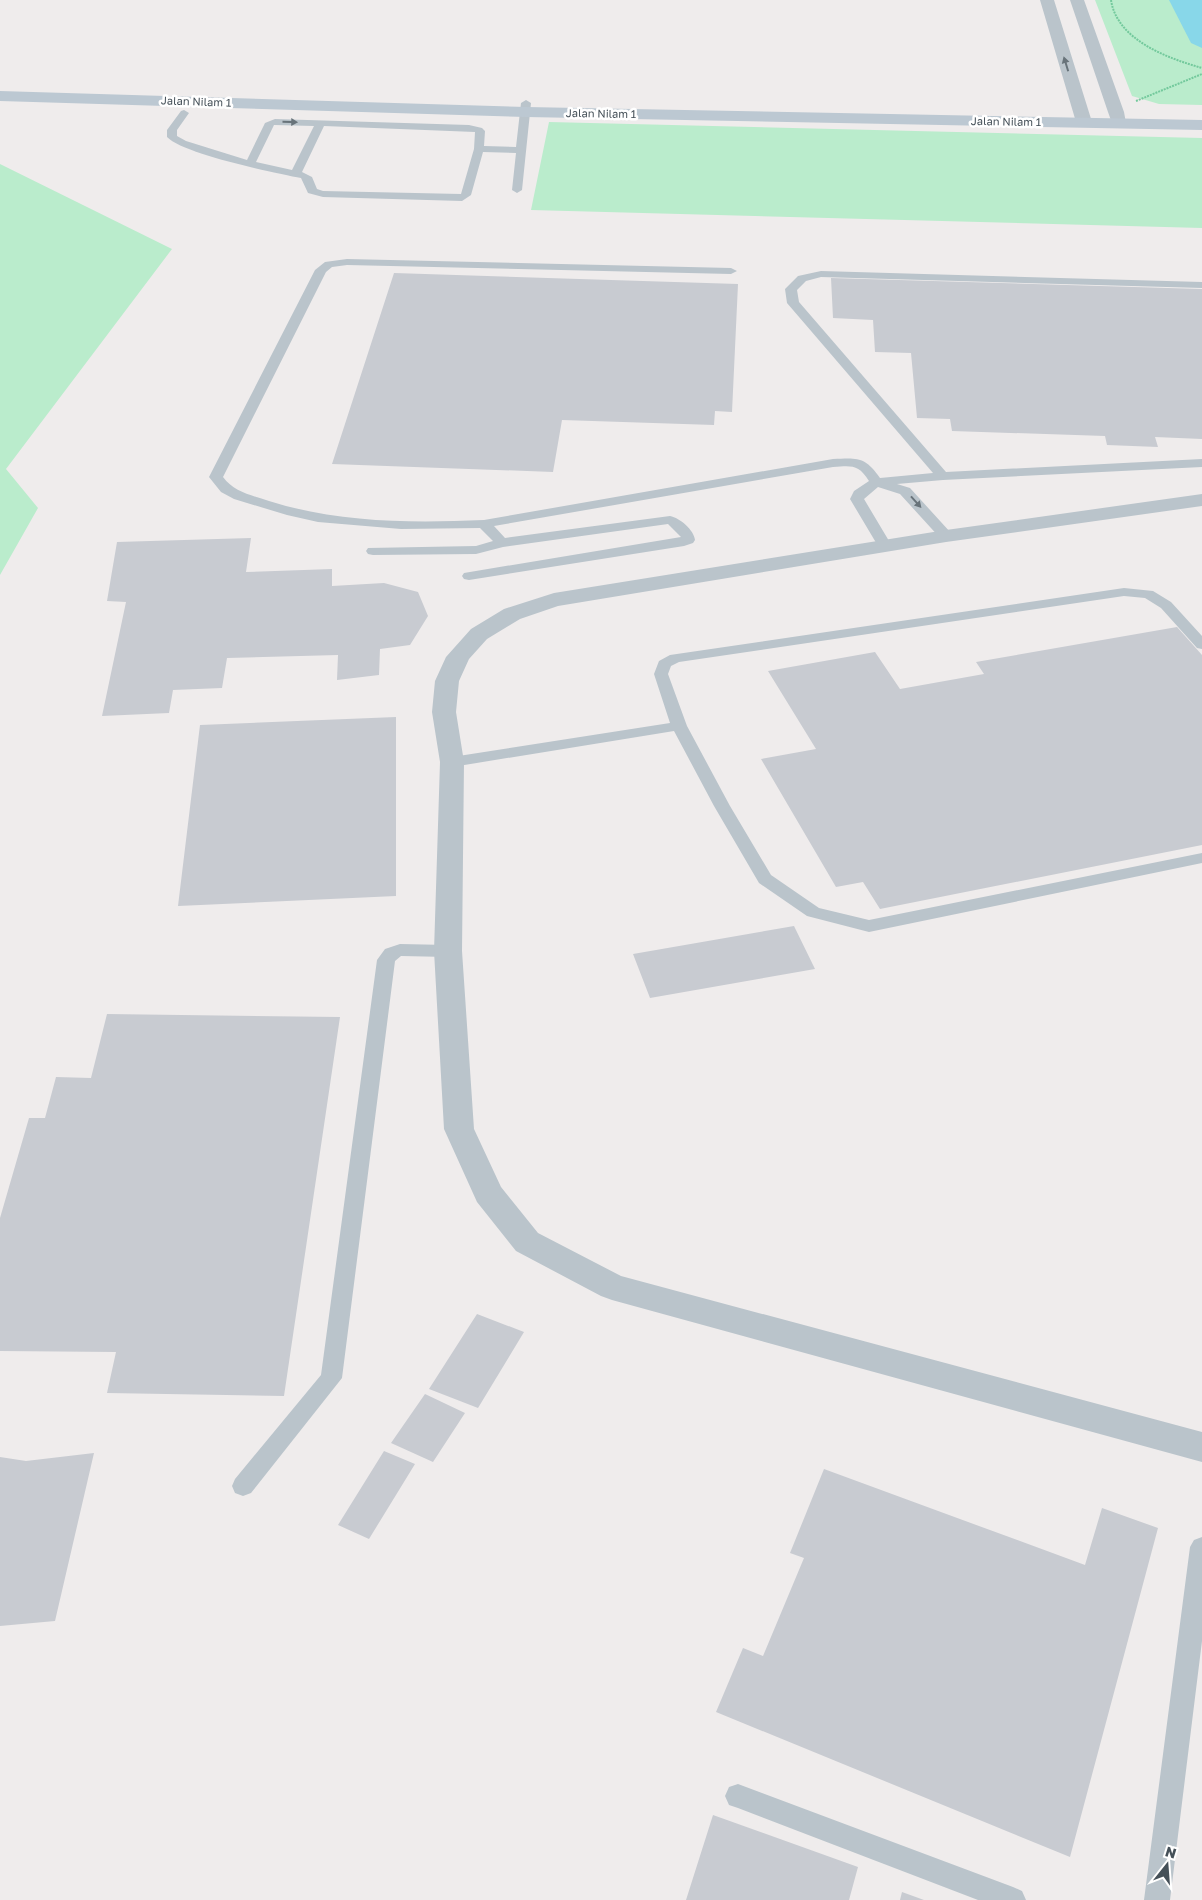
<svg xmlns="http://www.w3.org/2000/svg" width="1202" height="1900" font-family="'Golos Text',sans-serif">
<rect width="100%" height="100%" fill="#efecec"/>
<path fill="#baeccc" d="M1095 0H1202V105L1159 104 1132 96Z
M549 122 1202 138V228L531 210Z
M0 164 172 249 6 469 38 508 0 575Z"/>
<path fill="#88d7e9" d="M1169 0H1202V48L1191 43Z"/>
<path fill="#c8cbd1" d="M394 273 738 284 732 412 715 411 714 425 562 420 553 472 332 464Z
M831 278 1202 289V439L1155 437 1158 447 1107 445 1105 436 952 431 950 419 917 418 911 353 875 352 873 320 833 318Z
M251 538 246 572 332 569V586L384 583 418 592 428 616 410 645 380 649 379 675 337 680 338 655 227 658 222 688 173 690 169 713 102 716 126 602 107 601 117 542Z
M1177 627 1202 655V845L880 909 863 882 836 887 761 759 816 749 768 671 875 652 900 689 984 674 976 662Z
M396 717V896L178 906 200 725Z
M794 926 815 969 650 998 633 954Z
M107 1014 340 1017 284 1396 107 1393 116 1352 0 1351V1218L29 1118H45L56 1077 91 1078Z
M477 1314 524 1332 478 1408 429 1389Z
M425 1394 465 1413 433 1462 391 1443Z
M384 1451 415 1464 369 1539 338 1525Z
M94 1453 55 1621 0 1626V1457L26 1461Z
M824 1469 1085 1565 1102 1508 1158 1528 1070 1857 716 1712 743 1648 763 1656 804 1558 790 1553Z
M713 1815 858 1867 849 1900H686Z
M902 1892 924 1900H900Z"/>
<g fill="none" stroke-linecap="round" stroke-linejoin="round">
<path stroke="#73c99c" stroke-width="2" stroke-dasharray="2 1" stroke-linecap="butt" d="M1111 0C1117 40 1167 58 1202 68
M1136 101 1202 74"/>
<path fill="#bac4cb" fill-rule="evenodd" d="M526 100 531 103 522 190 517 193 512 190 516 153 483 152 471 195 462 201 323 197 308 193 301 178C275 173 183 154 167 137V130L181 111 184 110 189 113 177 130V136L186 141 247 160 265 123 275 119 469 125 482 128 485 131 484 146 516 147 521 103ZM274 125 314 126 292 170 256 162ZM324 126 475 132 474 149 461 194 323 191 317 189 312 177 302 172Z
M347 259 731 268 737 271 731 274 347 265 332 267 326 272 223 477C234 492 251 495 269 501 339 523 411 523 484 520L833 459C857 458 865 456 880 478L933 473 787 303 785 289 798 276 821 271 1202 282V288L821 277 806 281 797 290 799 302 946 472 1202 459V467L943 480 897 484 910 488 951 533 953 536 951 539H941L900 494 878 487 864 499 892 546 885 550 878 546 850 499 854 491 869 481C858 464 852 466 833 467L494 526 505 538 670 516C680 518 694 530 695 540L693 543 684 546 469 580 464 579 462 576 464 573 681 537 668 524 503 547 476 554 373 555 368 554 366 551 368 548 476 546 493 541 480 528 401 529 318 522 287 515 234 499 221 492 209 477 315 270 325 262Z
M1124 588 1153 591 1171 602 1202 636V649L1197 648 1161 608 1145 598 1124 596 679 662 671 666 668 674 687 726 730 806 771 875 819 908 869 920 1202 853V863L869 932 807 916 759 883 714 806 674 731 452 767 446 765 444 762 446 759 452 757 670 723 654 674 659 661 670 655Z
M400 944 448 945 454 947 457 951 454 955 448 957 401 956 395 961 342 1378 251 1493 243 1496 235 1493 232 1486 235 1479 321 1375 377 960 385 949Z
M1202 1537V1641L1170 1900H1144L1190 1547 1194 1540Z
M738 1784 1013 1887 1022 1891 1026 1900H978L738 1808 729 1805 725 1796 729 1787Z"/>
<path fill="#bac4cb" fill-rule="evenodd" d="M1040 0H1054L1092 122 1089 125H1079L1076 122Z
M1070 0H1084L1124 112 1126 123 1123 126H1113L1108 112Z
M1202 494V506L946 542 558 606 520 619 487 639 469 659 459 681 456 712 464 762 462 951 474 1129 501 1187 538 1233 621 1276 1202 1432V1462L612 1300 601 1296 516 1251 477 1202 444 1129 434 951 440 762 432 712 435 681 446 657 471 629 504 609 554 593 946 530Z"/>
<path fill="#bcc8d2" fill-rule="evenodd" d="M0 91 526 107 1202 120V130L526 117 0 101Z"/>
</g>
<defs><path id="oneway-solid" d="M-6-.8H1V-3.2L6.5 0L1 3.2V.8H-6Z" transform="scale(1.25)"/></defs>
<g fill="#68737a">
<use href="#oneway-solid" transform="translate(1066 64) rotate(-107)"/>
<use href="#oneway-solid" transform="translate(290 122) rotate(1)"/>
<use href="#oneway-solid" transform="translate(916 502) rotate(48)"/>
</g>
<g text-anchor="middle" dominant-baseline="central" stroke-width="5" stroke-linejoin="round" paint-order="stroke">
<g font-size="11" fill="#455058" stroke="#fff">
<text transform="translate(196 101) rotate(2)">Jalan Nilam 1</text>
<text transform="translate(601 113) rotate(1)">Jalan Nilam 1</text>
<text transform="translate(1006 121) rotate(1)">Jalan Nilam 1</text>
</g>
</g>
<g transform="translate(1167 1865) rotate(17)" stroke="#ffffff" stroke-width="4" paint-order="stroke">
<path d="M0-4L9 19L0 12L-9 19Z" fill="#455058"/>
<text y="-8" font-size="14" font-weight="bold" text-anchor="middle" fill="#455058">N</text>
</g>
</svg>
